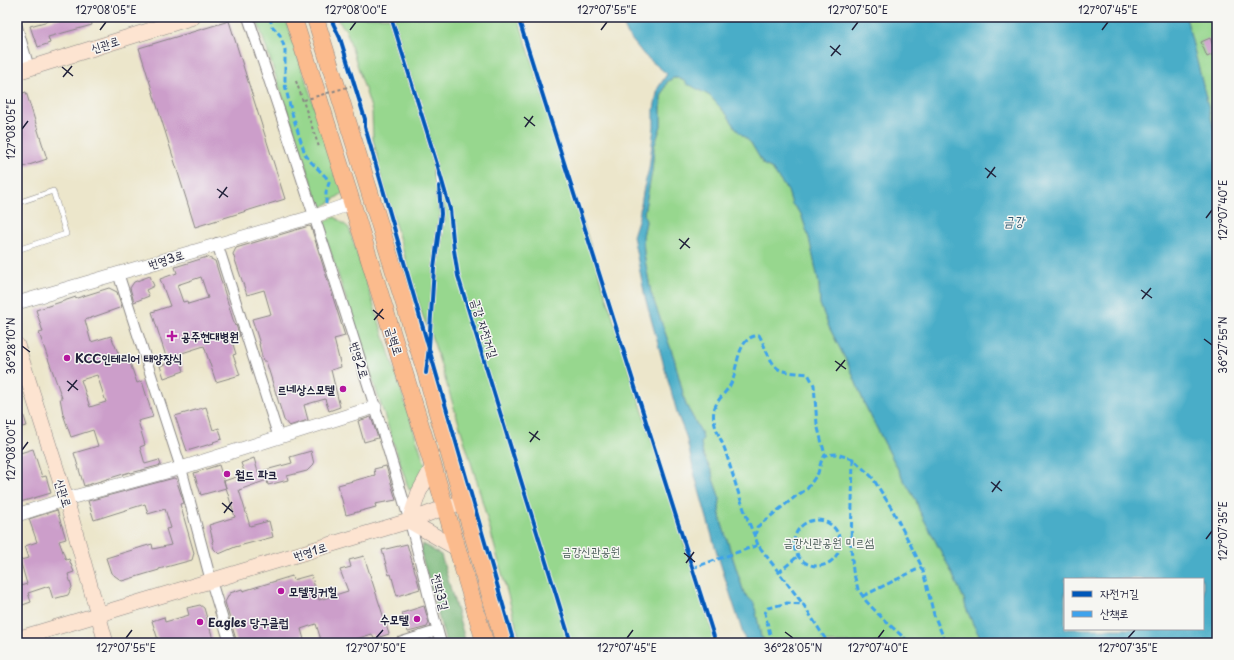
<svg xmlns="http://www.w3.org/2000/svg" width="1234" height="660" font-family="'Playpen Sans','Poor Story',sans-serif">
<rect width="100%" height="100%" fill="#f6f6f2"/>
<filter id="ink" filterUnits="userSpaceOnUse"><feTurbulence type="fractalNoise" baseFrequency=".025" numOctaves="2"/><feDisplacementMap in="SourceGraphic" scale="8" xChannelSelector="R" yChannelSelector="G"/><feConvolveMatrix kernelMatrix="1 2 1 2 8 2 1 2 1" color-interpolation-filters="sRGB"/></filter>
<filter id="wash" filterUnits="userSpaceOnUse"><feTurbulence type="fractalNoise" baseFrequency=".012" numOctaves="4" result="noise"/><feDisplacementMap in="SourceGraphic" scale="16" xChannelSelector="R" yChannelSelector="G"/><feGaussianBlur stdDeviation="0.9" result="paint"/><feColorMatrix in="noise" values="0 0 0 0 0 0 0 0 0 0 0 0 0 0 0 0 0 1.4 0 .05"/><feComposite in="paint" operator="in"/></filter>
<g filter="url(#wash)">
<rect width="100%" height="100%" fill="#ece6cb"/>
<path fill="#97d78e" stroke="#5c7c64" d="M256 17H285L343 193 320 209Z
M335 17H518L716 643H521L477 482 434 343 422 314 378 167 379 162 373 140 372 111 346 30Z
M1186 17H1217V142Z
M673 78H678L687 82 710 96 728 116 738 131 751 143 764 165 771 168 776 175 788 191 792 204 801 214 809 238 815 265 819 284 820 304 829 327 850 368 865 405 902 477 916 500 919 510 948 565 964 599 966 608 973 624 983 643H765V640L761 637 754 603 744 593 721 521 719 509 720 499 713 479 712 472 703 455 701 443 702 438 701 432 686 405 674 358 651 293 644 254 643 236 646 222 644 213 652 171 654 147 661 126V97L667 82Z
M335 217 349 228 426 468 419 487 409 490 322 226 327 220Z"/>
<path fill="#79b879" stroke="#4e6d5a" d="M423 544 441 555 466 643H446L420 550Z"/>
<path fill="#48adc8" stroke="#356882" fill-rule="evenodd" d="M620 17H1186L1217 142V643H983L973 624 966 608 964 599 948 565 919 510 916 500 902 477 865 405 850 368 829 327 820 304 819 284 815 265 809 238 801 214 792 204 788 191 776 175 771 168 764 165 751 143 738 131 728 116 710 96 690 85H687L686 82 678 78H673L667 82 661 97V126L654 147 652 171 644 213 646 222 643 236 644 254 651 293 674 358 686 405 701 432 703 438 701 443 703 455 712 472 713 479 720 499 719 509 721 521 744 593 754 603 761 637 765 640V643H746L716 550 695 476 686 436 678 416 645 297 633 236 639 217 644 187 649 169 654 127V109L658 88 667 74 644 55 628 35ZM1065 579H1203V629H1065Z"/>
<g id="blocks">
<path fill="#cc9eca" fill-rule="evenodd" d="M63 17H90L92 25 48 37 50 43 38 47 36 41H35L30 26Z
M229 21 285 199 195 227 139 48Z
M1210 38 1216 53 1207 57 1201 42Z
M26 92 47 159 17 169V95Z
M309 226 311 227 345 336 334 339 341 367 331 370 340 407 329 411 325 399 304 405 308 420 289 426 284 420 266 361H263L259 344H260L252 319 271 314 264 290 247 295 233 254 236 248Z
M207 257 215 261 235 326 236 325 240 336 231 338 236 354 233 355 240 375 216 382 204 346 179 354 184 371 164 378 160 366 168 363 152 312 170 306 160 279 177 273 175 267ZM201 277 208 298 188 304 187 301 183 302 177 285Z
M150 276 154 286 146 290 149 296 134 302 130 288 134 282Z
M109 288 117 292 122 307 85 320 91 342 111 336 122 362 129 360 137 383 142 381 153 417 138 421 145 445 140 447 145 464 159 460 161 465 131 473 130 472 84 486 74 453 98 446 93 430 71 437 63 414 60 398H62L39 333 43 332 36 310 76 297 77 298ZM97 375 106 402 90 407 81 380Z
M17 401H19L27 426 17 428Z
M206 407 213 430 219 428 222 439 213 442 214 443 187 451 175 416Z
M371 417 378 438 364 442 358 421Z
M33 449 42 477 46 476 51 493 17 503V454Z
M311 451 314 464 307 471 287 476 288 480 268 485 267 480 239 490 250 526 269 521 273 537 235 547 219 554 214 549 212 542 213 541 209 525 235 517 224 481 245 474 241 463 254 458 258 472 292 463 290 457Z
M219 465 226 488 201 495 194 473Z
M386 466 396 500 375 504 376 507 346 515 338 485 375 475 374 469Z
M174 478 176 479 184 503 180 504 194 553 192 560 159 569V570L122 581 111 573 106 558 152 544 153 549 171 545 166 529 171 528 165 509 148 514 145 504 94 520 88 501Z
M57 510 66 539 59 541 66 560 69 559 74 572 68 574 72 587 68 595 53 599 49 586 28 593 31 602 17 607V587L27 584 20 560 29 558 25 546 37 542 29 519Z
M407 544 420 589 397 596 391 574 389 575 382 550Z
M364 556 389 634 374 639 372 634 344 643H322L316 624 301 629 305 643H237L225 602 230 593 242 589 243 591 292 576 293 580 311 575 319 600 348 591 340 570 351 567 349 560Z
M200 605 204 608 213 639 197 643H159L152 621 164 617 165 622 189 615 187 608Z
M424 606 429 623 427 627 408 632 402 613Z"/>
</g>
</g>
<g filter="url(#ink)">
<use href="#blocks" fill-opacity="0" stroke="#878483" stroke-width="1"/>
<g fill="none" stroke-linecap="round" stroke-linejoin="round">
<defs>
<path id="service" d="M391 17 438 167 441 214 434 268 428 358
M17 203 53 191 66 234 17 250"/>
<path id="minor" d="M248 17C304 183 359 350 409 519 421 560 429 602 441 643
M17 27 29 68
M217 243 279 438
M118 273 181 468 211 581 230 643
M399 643 437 631"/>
<path id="tertiary" d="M17 303 315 216 352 203
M17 515 66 499 181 468 375 407"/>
<path id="secondary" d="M17 72 193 17
M17 345 66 499 106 643
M433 466 419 492 409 521 458 549
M17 639 409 521 446 507 464 502"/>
<path id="primary" d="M293 17 352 203 433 466 485 643
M315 17 426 373 504 643"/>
</defs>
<use href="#service" stroke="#878483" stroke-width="6"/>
<use href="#minor" stroke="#878483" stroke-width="12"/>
<use href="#tertiary" stroke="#878483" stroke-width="14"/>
<use href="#secondary" stroke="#878483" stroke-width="16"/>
<use href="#primary" stroke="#878483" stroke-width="18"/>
<path stroke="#878483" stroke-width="2" stroke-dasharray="3 3" stroke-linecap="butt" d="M296 81 319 147"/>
<use href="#service" stroke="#fff" stroke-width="5"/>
<use href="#minor" stroke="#fff" stroke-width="10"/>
<use href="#tertiary" stroke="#fff" stroke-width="13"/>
<use href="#secondary" stroke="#fde4d1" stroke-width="15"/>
<use href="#primary" stroke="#fbbb8d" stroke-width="17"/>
<path stroke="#878483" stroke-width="2" stroke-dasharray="3 3" stroke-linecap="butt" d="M304 100 351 86"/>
<path stroke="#3ea2ec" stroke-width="3" stroke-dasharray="6 3" stroke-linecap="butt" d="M270 17 272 26 280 35 285 49V85L291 110 305 154 310 161 326 177 329 183 326 192V204
M853 459 851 546 853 571 858 589 866 601 884 620 910 643
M794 543a23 23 0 1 1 46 0a23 23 0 1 1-46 0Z
M755 537C743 510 735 482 726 453 722 439 711 425 714 410 717 398 728 392 732 381 734 378 735 373 735 370 739 355 741 337 759 335 765 345 771 369 783 371 791 373 799 373 808 374L814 385 817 424 825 455
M758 545 755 537 757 527 796 496 807 489 818 473 821 462 825 455 836 454 853 459 872 477 892 509 922 567 934 615 946 643
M692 568 758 545 803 604 828 643
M778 573 798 556
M863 596 922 567
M772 643 765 613 768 608 787 603 803 604"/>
<defs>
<path id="cycleway" d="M330 17 340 38 365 119V127L514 643
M391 17 438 167 450 209 454 250 458 276 571 643
M518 17 716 643
M426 373 429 347 434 268 441 214 439 186"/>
</defs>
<use href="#cycleway" stroke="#f6f6f2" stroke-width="6"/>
<use href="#cycleway" stroke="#0057b8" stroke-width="4"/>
</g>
</g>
<path fill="none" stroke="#22223b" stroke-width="1.5" d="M100 30 106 22M350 30 356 22M601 30 607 22M852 30 858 22M1102 30 1108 22M830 46 841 55M831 56 840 45M62 67 73 76M63 77 72 66M524 117 535 126M525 127 533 116M22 129 28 121M985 168 996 177M987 178 995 167M217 189 228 197M219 198 227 187M1206 218 1212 210M679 239 690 248M680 249 689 238M1141 290 1152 298M1142 299 1151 288M373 310 384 319M374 320 383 309M1204 339 1212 345M22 346 30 352M835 361 846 369M836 371 845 360M67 381 78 390M68 391 77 380M529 432 540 440M530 442 538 431M22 450 28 442M991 482 1002 491M992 492 1000 481M222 503 233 512M224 513 232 502M1206 539 1212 531M684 553 695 562M686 563 694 552M785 632 793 638M126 638 132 630M376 638 383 630M627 638 633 630M878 638 884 630M1128 638 1135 630"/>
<g fill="#b5179e" stroke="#f6f6f2" stroke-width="1.5">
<path d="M170 330h4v4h4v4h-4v4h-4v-4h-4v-4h4z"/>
<circle cx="67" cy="358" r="4"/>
<circle cx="343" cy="389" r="4"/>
<circle cx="227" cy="474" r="4"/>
<circle cx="281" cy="591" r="4"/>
<circle cx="417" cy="619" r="4"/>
<circle cx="200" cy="622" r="4"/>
</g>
<g text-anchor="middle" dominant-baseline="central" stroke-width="3" stroke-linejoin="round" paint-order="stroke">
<g font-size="12" fill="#22223b" stroke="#f6f6f2">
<text transform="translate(105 44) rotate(-17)">신관로</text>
<text transform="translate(166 259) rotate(-17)">번영3로</text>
<text transform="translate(485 328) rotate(72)">금강 자전거길</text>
<text transform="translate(395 341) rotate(73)">금벽로</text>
<text transform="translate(360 360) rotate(73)">번영2로</text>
<text transform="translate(64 493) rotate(73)">신관로</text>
<text transform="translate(310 551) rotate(-17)">번영1로</text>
<text transform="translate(441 592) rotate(76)">전막3길</text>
</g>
<g font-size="12" font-weight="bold" fill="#22223b" stroke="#f6f6f2" text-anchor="start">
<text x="181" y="336">공주현대병원</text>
<text x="75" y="358">KCC인테리어 태양장식</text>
<text x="335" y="389" text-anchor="end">르네상스모텔</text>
<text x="235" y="474">월드 파크</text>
<text x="289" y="591">모텔킹커힐</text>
<text x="409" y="619" text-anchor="end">수모텔</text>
<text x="208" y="622">Eagles 당구클럽</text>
</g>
<g font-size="12" fill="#455854" stroke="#f6f6f2">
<text x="829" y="542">금강신관공원 미르섬</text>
<text x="591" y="551">금강신관공원</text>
</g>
<g font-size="13" font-style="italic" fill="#315a73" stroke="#f6f6f2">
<text x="1014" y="220">금강</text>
</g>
</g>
<rect width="1234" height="660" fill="none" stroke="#f6f6f2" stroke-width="44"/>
<rect x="1064" y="578" width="140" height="52" fill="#f6f6f2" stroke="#a1a1a9"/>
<rect x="1072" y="591" width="20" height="6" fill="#0057b8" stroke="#a1a1a9"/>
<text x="1100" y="598" font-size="12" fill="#22223b">자전거길</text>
<rect x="1072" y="611" width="20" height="6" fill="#3ea2ec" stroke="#a1a1a9"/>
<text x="1100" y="618" font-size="12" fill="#22223b">산책로</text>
<rect x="22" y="22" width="1190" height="616" fill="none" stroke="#22223b" stroke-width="1.5"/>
<g font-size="10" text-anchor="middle" fill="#22223b">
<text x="106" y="14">127°08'05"E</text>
<text x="356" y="14">127°08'00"E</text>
<text x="607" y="14">127°07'55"E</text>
<text x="858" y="14">127°07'50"E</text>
<text x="1108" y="14">127°07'45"E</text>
<text transform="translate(11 129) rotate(-90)" y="4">127°08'05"E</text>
<text transform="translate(1223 210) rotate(-90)" y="4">127°07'40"E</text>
<text transform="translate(1223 345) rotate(-90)" y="4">36°27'55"N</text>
<text transform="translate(11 346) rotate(-90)" y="4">36°28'10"N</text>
<text transform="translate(11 450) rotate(-90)" y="4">127°08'00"E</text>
<text transform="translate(1223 531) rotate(-90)" y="4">127°07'35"E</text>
<text x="126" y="652">127°07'55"E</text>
<text x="376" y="652">127°07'50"E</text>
<text x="627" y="652">127°07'45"E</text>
<text x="793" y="652">36°28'05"N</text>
<text x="878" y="652">127°07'40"E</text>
<text x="1128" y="652">127°07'35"E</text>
</g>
</svg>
